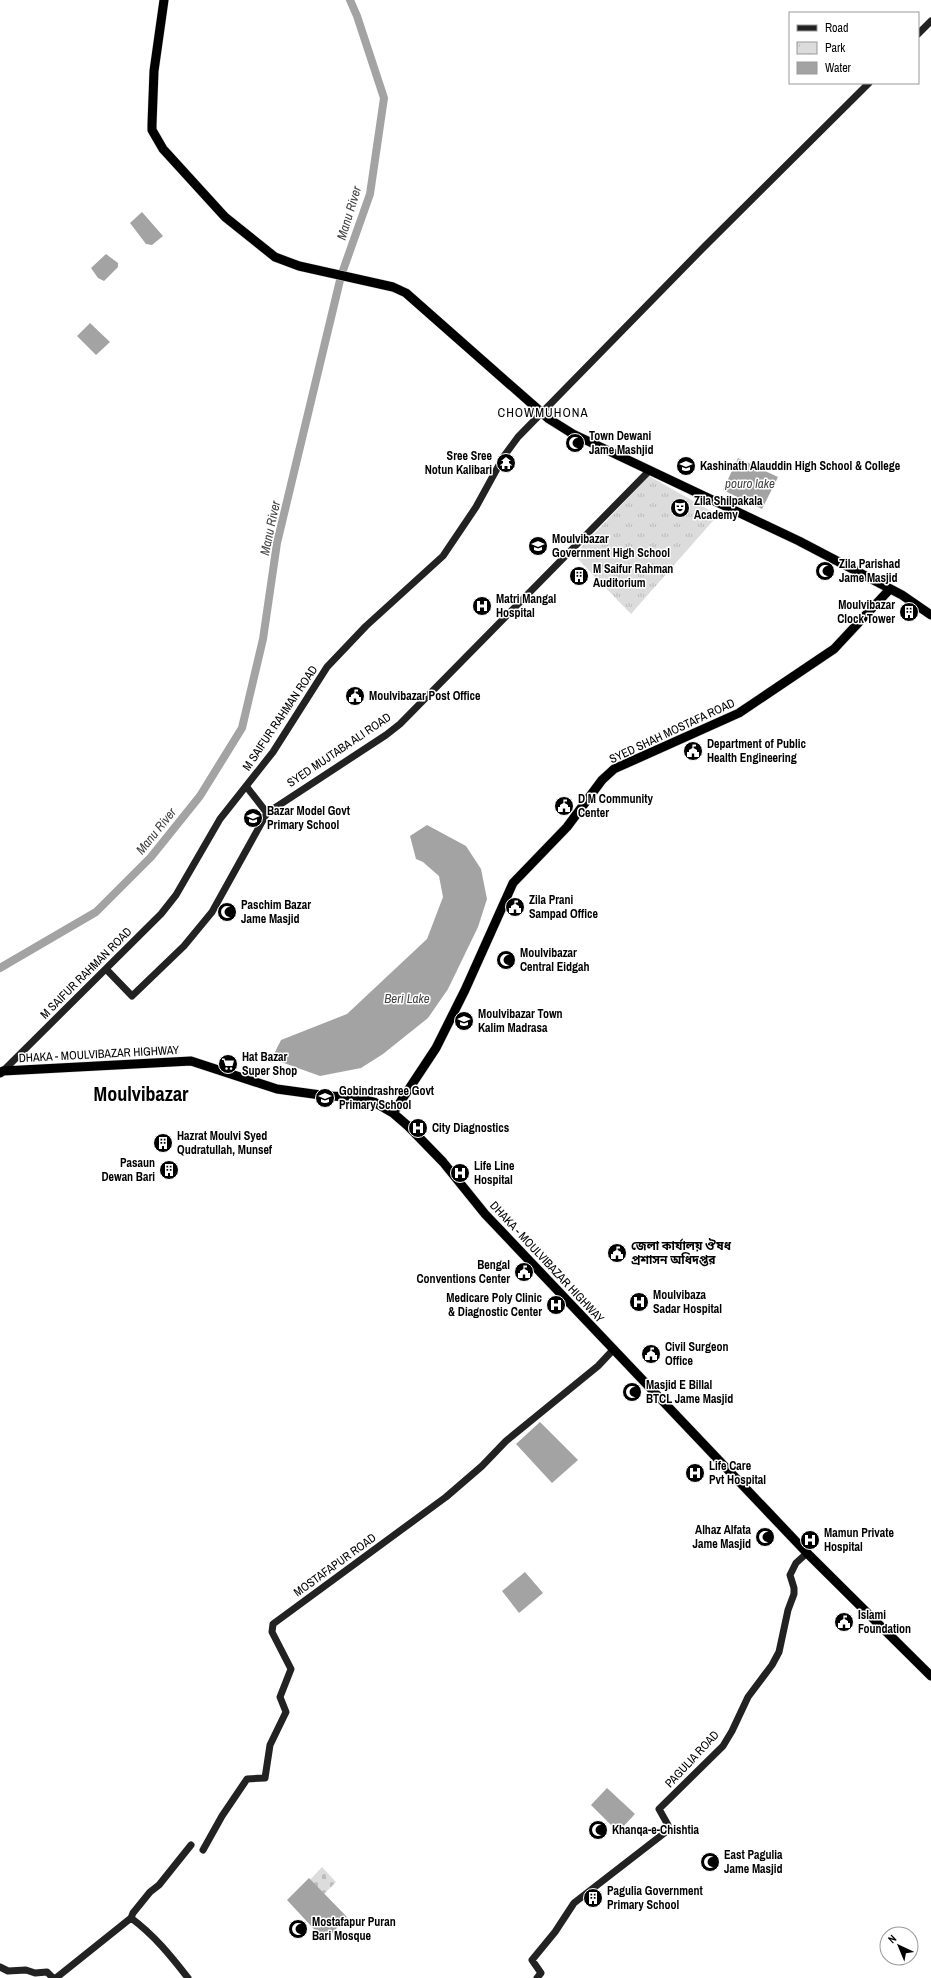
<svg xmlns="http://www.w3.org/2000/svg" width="931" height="1978" font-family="'Archivo Narrow','Noto Sans Bengali',sans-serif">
<defs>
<pattern id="cemetery-stones" width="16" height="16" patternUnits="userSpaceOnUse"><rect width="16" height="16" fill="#dcdcdc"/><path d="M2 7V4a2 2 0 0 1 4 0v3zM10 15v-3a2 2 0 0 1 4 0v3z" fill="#bbb"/></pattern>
<pattern id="park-tufts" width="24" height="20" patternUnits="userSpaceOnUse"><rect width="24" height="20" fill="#dcdcdc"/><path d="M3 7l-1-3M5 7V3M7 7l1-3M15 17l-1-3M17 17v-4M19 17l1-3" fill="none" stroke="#bbb"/></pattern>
</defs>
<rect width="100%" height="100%" fill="#fff"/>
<path fill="url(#cemetery-stones)" d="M322 1867 336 1882 321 1897 308 1882Z"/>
<path fill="url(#park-tufts)" d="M649 476 718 515 631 614 574 555Z"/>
<path fill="#a3a3a3" d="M142 212 163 236 152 245 146 244 130 223Z
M106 254 118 263V267L104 281 98 278 91 268Z
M90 323 110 342 96 355 77 336Z
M738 458 778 477 762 509 723 490Z
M427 825 466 846 481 869 487 899 478 927 448 989 428 1018 383 1054 361 1068 320 1076 281 1062 275 1052 281 1040 347 1014 427 939 443 897 439 876 423 862 416 859 410 836Z
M540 1422 578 1460 552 1483 516 1444Z
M525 1572 543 1593 519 1613 502 1591Z
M607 1788 635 1814 618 1832 591 1805Z
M309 1878 347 1917 325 1941 287 1900Z"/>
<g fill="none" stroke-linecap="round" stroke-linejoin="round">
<path stroke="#a3a3a3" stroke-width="8" d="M0 968 96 912 151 857 200 796 242 728 263 639 277 543 341 276 370 194 384 98 357 16 350 0"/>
<defs>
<path id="highway" d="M164 0 154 71 152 124V130L163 149 225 217 275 257 299 266 393 287 406 293 549 419 573 434 799 541 902 595 931 615
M0 1073 3 1071 191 1061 277 1089 328 1096 354 1097 374 1102 393 1113 408 1126 443 1162 485 1214 807 1553 931 1676
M393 1113 436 1048 465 990 513 883 567 827 602 780 614 769 739 713 834 649 890 589"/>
</defs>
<use href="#highway" stroke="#dbdbdb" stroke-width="10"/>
<path stroke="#222" stroke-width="7" d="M918 34 931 21
M246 786 267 813
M106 969 132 996 184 946 212 912 267 813 386 735 400 724 650 470
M3 1071 161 914 176 895 220 819 273 752 327 667 366 626 443 556 476 507 504 456 518 437 704 247 869 83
M203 1850 222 1816 247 1779 265 1778 270 1745 286 1712 280 1697 291 1669 272 1632 273 1624 446 1497 482 1466 506 1441 598 1366 613 1350
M131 1918 133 1913 150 1892 159 1885 191 1845
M131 1918C154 1935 171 1956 188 1978
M0 1967 8 1971 26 1970 35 1973 47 1972 53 1978
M56 1978 131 1918
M537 1978 541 1973 532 1960 555 1932 574 1903 667 1831 668 1825 659 1809 723 1746 732 1731 748 1697 772 1665 779 1652 788 1610 794 1594V1588L790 1575 796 1563 807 1553"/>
<use href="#highway" stroke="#000" stroke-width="9"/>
</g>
<defs>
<symbol id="mosque-disc" viewBox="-11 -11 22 22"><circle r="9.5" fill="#000" stroke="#fff"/><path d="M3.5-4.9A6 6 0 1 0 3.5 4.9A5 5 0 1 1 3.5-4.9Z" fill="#fff"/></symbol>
<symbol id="temple-disc" viewBox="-11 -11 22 22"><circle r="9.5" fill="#000" stroke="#fff"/><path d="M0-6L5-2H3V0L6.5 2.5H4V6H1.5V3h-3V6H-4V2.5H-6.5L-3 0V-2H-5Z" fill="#fff"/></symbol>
<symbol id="school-disc" viewBox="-11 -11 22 22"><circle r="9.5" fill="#000" stroke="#fff"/><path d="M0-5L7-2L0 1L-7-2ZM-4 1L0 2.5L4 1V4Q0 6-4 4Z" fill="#fff"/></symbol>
<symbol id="theatre-disc" viewBox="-11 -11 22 22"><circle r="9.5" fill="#000" stroke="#fff"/><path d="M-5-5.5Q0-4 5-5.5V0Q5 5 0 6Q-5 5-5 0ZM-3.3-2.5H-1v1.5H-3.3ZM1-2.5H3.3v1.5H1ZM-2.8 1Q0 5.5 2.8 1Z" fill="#fff"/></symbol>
<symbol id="building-disc" viewBox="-11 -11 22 22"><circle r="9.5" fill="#000" stroke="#fff"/><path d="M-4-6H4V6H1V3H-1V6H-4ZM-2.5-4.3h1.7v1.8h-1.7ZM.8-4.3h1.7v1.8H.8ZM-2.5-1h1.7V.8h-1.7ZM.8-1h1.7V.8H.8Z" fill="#fff"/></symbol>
<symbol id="hospital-disc" viewBox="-11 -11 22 22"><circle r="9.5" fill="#000" stroke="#fff"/><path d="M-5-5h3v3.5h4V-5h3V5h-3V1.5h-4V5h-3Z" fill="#fff"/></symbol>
<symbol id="civic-disc" viewBox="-11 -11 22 22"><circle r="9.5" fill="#000" stroke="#fff"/><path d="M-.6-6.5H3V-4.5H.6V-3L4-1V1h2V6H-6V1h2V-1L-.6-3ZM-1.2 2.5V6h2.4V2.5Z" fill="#fff"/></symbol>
<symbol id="supermarket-disc" viewBox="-11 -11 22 22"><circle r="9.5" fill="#000" stroke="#fff"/><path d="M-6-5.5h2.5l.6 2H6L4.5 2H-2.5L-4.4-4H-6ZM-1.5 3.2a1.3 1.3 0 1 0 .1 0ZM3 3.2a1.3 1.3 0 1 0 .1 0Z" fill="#fff"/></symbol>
</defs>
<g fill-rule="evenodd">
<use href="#mosque-disc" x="564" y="432" width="22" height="22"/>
<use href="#temple-disc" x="495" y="452" width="22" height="22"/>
<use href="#school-disc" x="675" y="455" width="22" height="22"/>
<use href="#theatre-disc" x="669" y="497" width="22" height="22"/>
<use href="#school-disc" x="527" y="535" width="22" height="22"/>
<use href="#mosque-disc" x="814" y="560" width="22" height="22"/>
<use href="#building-disc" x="568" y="565" width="22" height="22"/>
<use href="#hospital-disc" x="471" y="595" width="22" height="22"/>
<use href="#building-disc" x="898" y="601" width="22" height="22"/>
<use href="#civic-disc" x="344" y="685" width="22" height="22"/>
<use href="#civic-disc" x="682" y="740" width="22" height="22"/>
<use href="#civic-disc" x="553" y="795" width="22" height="22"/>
<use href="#school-disc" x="242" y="807" width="22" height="22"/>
<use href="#civic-disc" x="504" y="896" width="22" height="22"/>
<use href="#mosque-disc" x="216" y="901" width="22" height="22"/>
<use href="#mosque-disc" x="495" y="949" width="22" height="22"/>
<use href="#school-disc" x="453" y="1010" width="22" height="22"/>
<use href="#supermarket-disc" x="217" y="1053" width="22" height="22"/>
<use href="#school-disc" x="314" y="1087" width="22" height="22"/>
<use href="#hospital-disc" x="407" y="1117" width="22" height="22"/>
<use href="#building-disc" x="152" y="1132" width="22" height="22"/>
<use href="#building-disc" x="158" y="1159" width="22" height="22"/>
<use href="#hospital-disc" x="449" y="1162" width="22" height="22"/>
<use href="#civic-disc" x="606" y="1242" width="22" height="22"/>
<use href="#civic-disc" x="513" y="1261" width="22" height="22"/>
<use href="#hospital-disc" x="628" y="1291" width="22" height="22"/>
<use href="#hospital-disc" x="545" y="1294" width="22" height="22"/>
<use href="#civic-disc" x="640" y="1343" width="22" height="22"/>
<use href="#mosque-disc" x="621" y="1381" width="22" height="22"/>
<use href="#hospital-disc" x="684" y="1462" width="22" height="22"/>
<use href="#mosque-disc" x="754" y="1526" width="22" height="22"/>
<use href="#hospital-disc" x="799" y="1529" width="22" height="22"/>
<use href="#civic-disc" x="833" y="1611" width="22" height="22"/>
<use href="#mosque-disc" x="587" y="1819" width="22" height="22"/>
<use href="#mosque-disc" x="699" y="1851" width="22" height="22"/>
<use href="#building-disc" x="582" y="1887" width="22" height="22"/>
<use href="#mosque-disc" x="287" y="1918" width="22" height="22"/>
</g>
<g text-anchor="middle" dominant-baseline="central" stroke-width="3" stroke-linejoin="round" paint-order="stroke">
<g font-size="12" font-weight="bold" fill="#000" stroke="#fff" text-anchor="start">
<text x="589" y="436">Town Dewani<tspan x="589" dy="14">Jame Mashjid</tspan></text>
<text x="492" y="456" text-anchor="end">Sree Sree<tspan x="492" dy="14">Notun Kalibari</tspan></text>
<text x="700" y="466">Kashinath Alauddin High School &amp; College</text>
<text x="694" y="501">Zila Shilpakala<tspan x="694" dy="14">Academy</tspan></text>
<text x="552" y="539">Moulvibazar<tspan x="552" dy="14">Government High School</tspan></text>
<text x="839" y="564">Zila Parishad<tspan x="839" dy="14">Jame Masjid</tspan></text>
<text x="593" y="569">M Saifur Rahman<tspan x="593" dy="14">Auditorium</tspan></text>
<text x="496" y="599">Matri Mangal<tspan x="496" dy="14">Hospital</tspan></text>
<text x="895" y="605" text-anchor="end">Moulvibazar<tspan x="895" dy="14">Clock Tower</tspan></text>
<text x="369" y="696">Moulvibazar Post Office</text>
<text x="707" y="744">Department of Public<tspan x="707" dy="14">Health Engineering</tspan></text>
<text x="578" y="799">D M Community<tspan x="578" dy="14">Center</tspan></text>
<text x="267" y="811">Bazar Model Govt<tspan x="267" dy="14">Primary School</tspan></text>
<text x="529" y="900">Zila Prani<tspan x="529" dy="14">Sampad Office</tspan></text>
<text x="241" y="905">Paschim Bazar<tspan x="241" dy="14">Jame Masjid</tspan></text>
<text x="520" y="953">Moulvibazar<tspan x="520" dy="14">Central Eidgah</tspan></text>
<text x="478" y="1014">Moulvibazar Town<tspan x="478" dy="14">Kalim Madrasa</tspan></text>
<text x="242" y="1057">Hat Bazar<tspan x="242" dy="14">Super Shop</tspan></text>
<text x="339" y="1091">Gobindrashree Govt<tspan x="339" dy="14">Primary School</tspan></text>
<text x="432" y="1128">City Diagnostics</text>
<text x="177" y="1136">Hazrat Moulvi Syed<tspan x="177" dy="14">Qudratullah, Munsef</tspan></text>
<text x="155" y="1163" text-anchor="end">Pasaun<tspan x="155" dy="14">Dewan Bari</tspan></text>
<text x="474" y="1166">Life Line<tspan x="474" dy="14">Hospital</tspan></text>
<text x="631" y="1246">জেলা কার্যালয় ঔষধ<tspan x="631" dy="14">প্রশাসন অধিদপ্তর</tspan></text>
<text x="510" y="1265" text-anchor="end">Bengal<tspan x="510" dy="14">Conventions Center</tspan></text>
<text x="653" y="1295">Moulvibaza<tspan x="653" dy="14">Sadar Hospital</tspan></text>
<text x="542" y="1298" text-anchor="end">Medicare Poly Clinic<tspan x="542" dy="14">&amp; Diagnostic Center</tspan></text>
<text x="665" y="1347">Civil Surgeon<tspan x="665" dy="14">Office</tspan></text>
<text x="646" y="1385">Masjid E Billal<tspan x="646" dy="14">BTCL Jame Masjid</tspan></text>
<text x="709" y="1466">Life Care<tspan x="709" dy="14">Pvt Hospital</tspan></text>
<text x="751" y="1530" text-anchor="end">Alhaz Alfata<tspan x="751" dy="14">Jame Masjid</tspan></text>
<text x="824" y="1533">Mamun Private<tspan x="824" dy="14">Hospital</tspan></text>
<text x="858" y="1615">Islami<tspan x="858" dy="14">Foundation</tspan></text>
<text x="612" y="1830">Khanqa-e-Chishtia</text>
<text x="724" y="1855">East Pagulia<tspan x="724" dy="14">Jame Masjid</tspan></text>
<text x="607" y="1891">Pagulia Government<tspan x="607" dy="14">Primary School</tspan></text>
<text x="312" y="1922">Mostafapur Puran<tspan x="312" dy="14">Bari Mosque</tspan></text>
</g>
<g font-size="12" fill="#000" stroke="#fff">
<text transform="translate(280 718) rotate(-56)">M SAIFUR RAHMAN ROAD</text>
<text transform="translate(672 731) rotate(-25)">SYED SHAH MOSTAFA ROAD</text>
<text transform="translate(339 750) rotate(-34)">SYED MUJTABA ALI ROAD</text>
<text transform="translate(86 973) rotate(-45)">M SAIFUR RAHMAN ROAD</text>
<text transform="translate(99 1054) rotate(-3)">DHAKA - MOULVIBAZAR HIGHWAY</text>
<text transform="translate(547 1262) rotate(47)">DHAKA - MOULVIBAZAR HIGHWAY</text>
<text transform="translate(335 1565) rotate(-36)">MOSTAFAPUR ROAD</text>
<text transform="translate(692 1759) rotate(-47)">PAGULIA ROAD</text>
</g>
<g font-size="13" font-style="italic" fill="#444" stroke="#fff">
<text transform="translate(349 213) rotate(-73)">Manu River</text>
<text x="750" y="483">pouro lake</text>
<text transform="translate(270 528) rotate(-78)">Manu River</text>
<text transform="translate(156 831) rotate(-51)">Manu River</text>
<text x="407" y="998">Beri Lake</text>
</g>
<g font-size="13" letter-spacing="1" fill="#000" stroke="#fff">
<text x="543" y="412">CHOWMUHONA</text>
</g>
<g font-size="20" font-weight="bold" fill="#000" stroke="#fff">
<text x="141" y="1093">Moulvibazar</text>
</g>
</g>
<rect x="789" y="12" width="130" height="72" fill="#ffffff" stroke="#999999"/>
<rect x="797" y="25" width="20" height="6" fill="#222222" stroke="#999999"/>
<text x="825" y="32" font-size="12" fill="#000000">Road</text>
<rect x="797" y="42" width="20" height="12" fill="url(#park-tufts)" stroke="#999999"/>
<text x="825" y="52" font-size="12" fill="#000000">Park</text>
<rect x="797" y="62" width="20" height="12" fill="#a3a3a3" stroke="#999999"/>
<text x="825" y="72" font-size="12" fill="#000000">Water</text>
<g transform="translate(899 1946) rotate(316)"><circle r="19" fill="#ffffff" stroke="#999999"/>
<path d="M0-3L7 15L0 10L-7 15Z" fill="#000000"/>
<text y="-6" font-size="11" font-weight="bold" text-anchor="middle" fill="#000000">N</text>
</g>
</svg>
